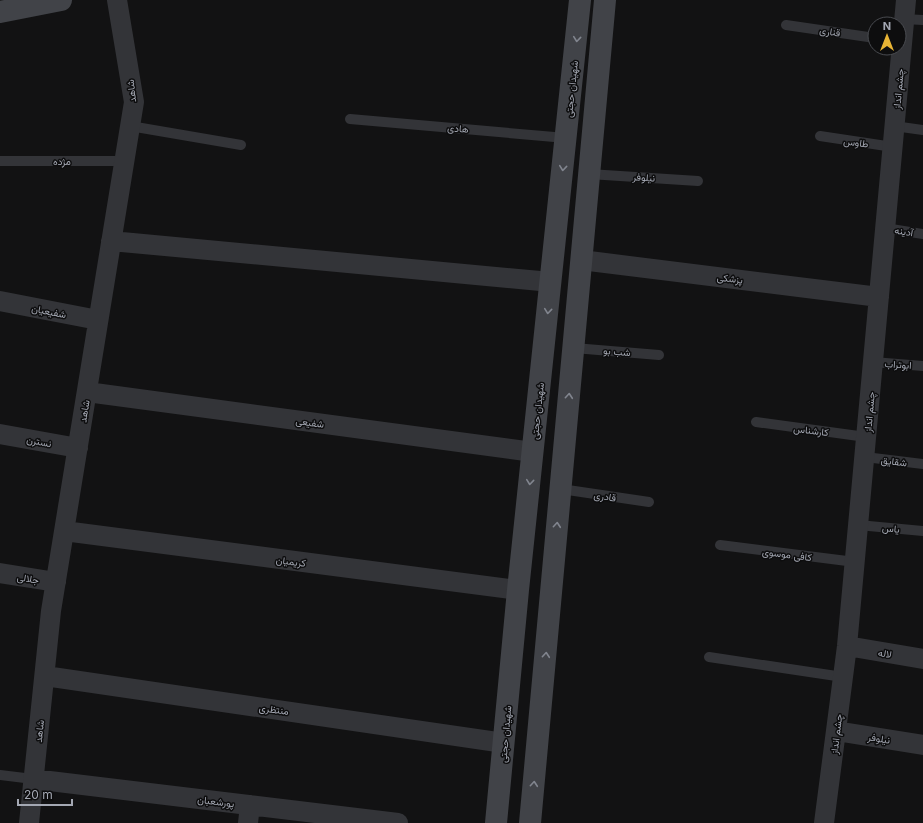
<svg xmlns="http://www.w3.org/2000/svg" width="923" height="823" font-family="Inter,Vazirmatn,sans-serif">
<rect width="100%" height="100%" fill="#121213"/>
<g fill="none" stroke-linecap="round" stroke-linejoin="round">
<path stroke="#333438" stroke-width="10" d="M904 19 923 20
M786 25 875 38
M350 119 566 138
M130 126 241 145
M894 126 923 130
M820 136 893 147
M0 161H124
M589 174 698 181
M885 228 923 234
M574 348 659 355
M873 362 923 366
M756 422 866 437
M865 457 923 464
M561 489 649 502
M858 525 923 531
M720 545 855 562
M709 657 843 677
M0 775 33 779"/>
<path stroke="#333438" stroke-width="20" d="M111 241 551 282
M581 260 879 297
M0 301 98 320
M87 392 533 452
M0 434 78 448
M64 531 518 590
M0 573 56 582
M847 646 923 659
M45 676 504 743
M836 731 923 745
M33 779 398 823
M29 823 51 611 134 102 117 0
M248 823 250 805
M824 823 847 646 906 0"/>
<path stroke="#414348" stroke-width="22" d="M0 12 61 0
M496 823 518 590 580 0
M530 823 605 0"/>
</g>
<defs><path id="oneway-chevron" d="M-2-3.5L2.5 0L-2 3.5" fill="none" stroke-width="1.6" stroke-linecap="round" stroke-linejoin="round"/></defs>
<g stroke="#81858e">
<use href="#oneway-chevron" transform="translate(577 39) rotate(96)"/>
<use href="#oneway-chevron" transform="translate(563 168) rotate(96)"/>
<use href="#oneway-chevron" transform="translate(548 311) rotate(96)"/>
<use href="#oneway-chevron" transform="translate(569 396) rotate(-85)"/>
<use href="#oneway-chevron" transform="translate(530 482) rotate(96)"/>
<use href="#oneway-chevron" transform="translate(557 525) rotate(-85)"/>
<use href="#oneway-chevron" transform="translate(546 655) rotate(-85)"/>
<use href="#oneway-chevron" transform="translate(534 784) rotate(-85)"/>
</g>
<g text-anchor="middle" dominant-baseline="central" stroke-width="3" stroke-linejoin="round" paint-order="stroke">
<g font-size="10" fill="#a4a8b3" stroke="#0d0d0e">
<text transform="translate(830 31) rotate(9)">قناری</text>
<text transform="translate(571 89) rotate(-84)">شهیدان حجتی</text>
<text transform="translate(898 89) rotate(-85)">چشم انداز</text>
<text transform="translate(131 91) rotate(-96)">شاهد</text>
<text transform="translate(458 128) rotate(5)">هادی</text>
<text transform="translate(856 142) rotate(8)">طاوس</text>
<text x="62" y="161">مژده</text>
<text transform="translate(644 177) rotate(4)">نیلوفر</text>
<text transform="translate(904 231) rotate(9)">آدینه</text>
<text transform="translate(730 278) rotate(7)">پزشکی</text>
<text transform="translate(49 311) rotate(11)">شفیعیان</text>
<text transform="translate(617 351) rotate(5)">شب بو</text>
<text transform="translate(898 364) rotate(4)">ابوتراب</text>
<text transform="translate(84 411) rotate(-81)">شاهد</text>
<text transform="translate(537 411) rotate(-84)">شهیدان حجتی</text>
<text transform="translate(869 412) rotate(-85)">چشم انداز</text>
<text transform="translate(310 422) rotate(8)">شفیعی</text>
<text transform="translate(811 430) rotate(7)">کارشناس</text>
<text transform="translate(39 441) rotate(10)">نسترن</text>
<text transform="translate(894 461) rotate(7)">شقایق</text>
<text transform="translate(605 496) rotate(9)">قادری</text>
<text transform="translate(891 528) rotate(6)">یاس</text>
<text transform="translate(787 554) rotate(7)">کافی موسوی</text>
<text transform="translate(291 561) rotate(7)">کریمیان</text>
<text transform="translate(28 578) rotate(9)">جلالی</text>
<text transform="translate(885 653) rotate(9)">لاله</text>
<text transform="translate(274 709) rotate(8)">منتظری</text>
<text transform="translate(39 731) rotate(-84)">شاهد</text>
<text transform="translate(505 734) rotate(-85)">شهیدان حجتی</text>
<text transform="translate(836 734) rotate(-83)">چشم انداز</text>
<text transform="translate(879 738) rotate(9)">نیلوفر</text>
<text transform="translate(216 801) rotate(7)">پورشعبان</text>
</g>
</g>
<g transform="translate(887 36)"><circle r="19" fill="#0d0d0e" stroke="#494b50"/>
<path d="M0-3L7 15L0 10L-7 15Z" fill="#e8b435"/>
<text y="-6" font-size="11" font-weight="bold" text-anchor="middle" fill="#a4a8b3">N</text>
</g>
<path d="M18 799v6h54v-6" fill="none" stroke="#a4a8b3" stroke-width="2"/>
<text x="24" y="799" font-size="12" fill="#a4a8b3" stroke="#0d0d0e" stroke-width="3" paint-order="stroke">20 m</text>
</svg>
